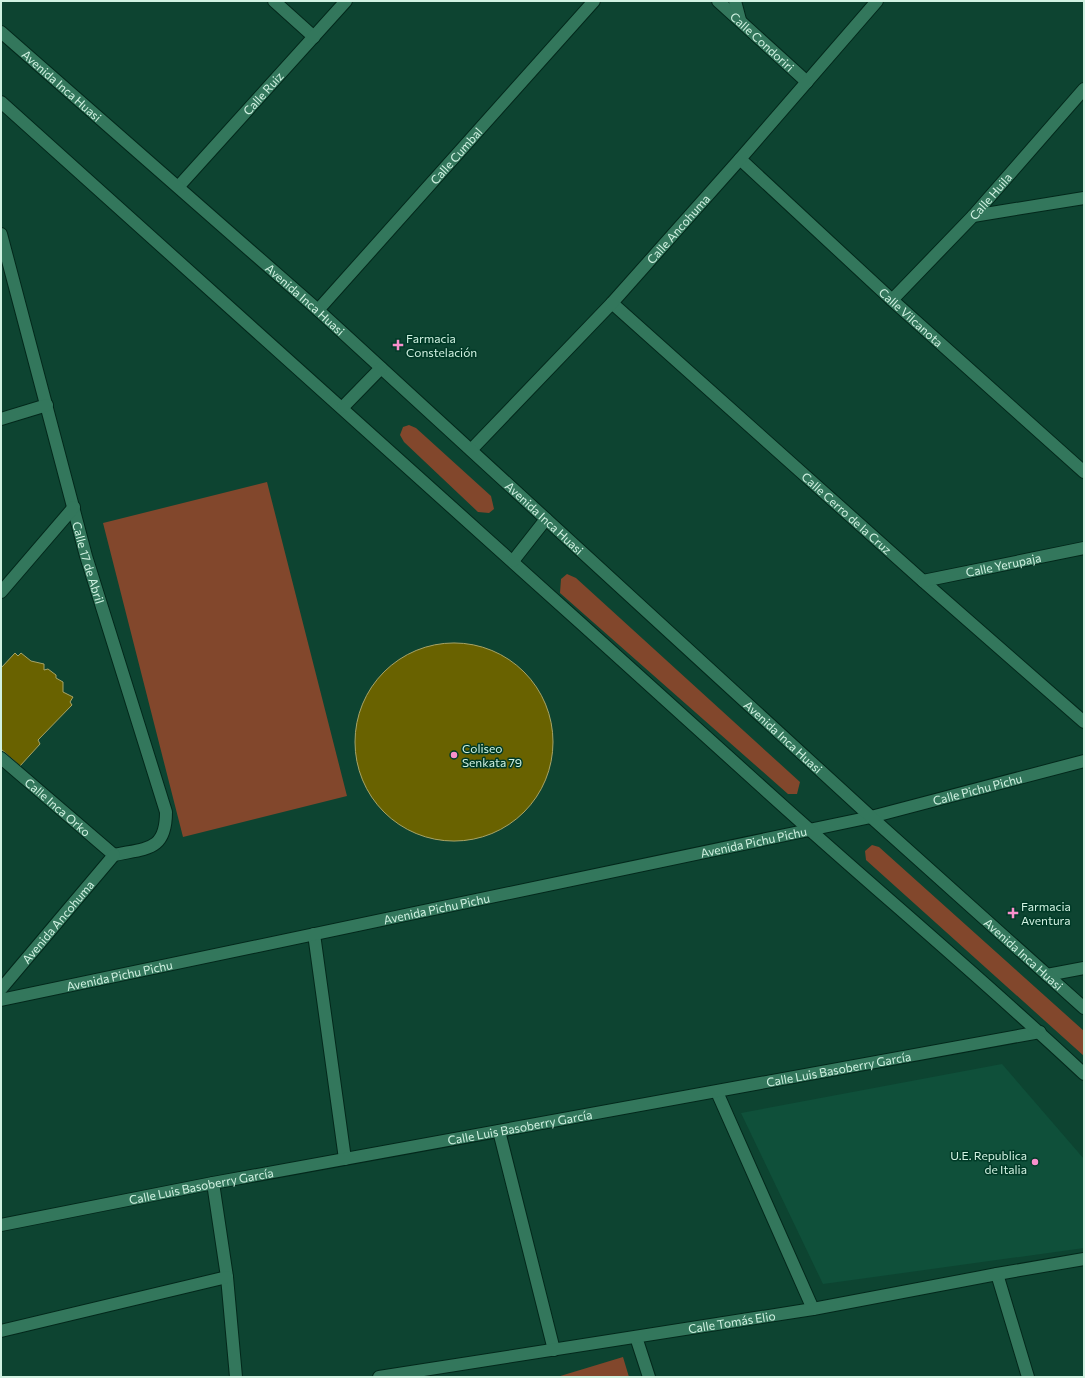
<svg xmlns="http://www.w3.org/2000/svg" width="1085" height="1378" font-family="Commissioner,sans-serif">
<rect width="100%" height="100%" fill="#0d4431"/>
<path fill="#0f503a" d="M1002 1064 1084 1159V1248L823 1284 741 1113Z"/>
<path fill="#82472c" d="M409 425 416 428 491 496 494 509 489 513 478 512 404 442 400 435 403 427Z
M267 482 347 796 183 837 103 523Z
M567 574 576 578 800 782 797 794H788L560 593 561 579Z
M872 845 879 847 1084 1031V1056L866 860 865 851Z
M623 1357 629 1377H557Z"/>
<path fill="#696200" stroke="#a7a366" d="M355 742a99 99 0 1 1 198 0a99 99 0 1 1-198 0Z
M15 653 18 656 21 653 31 661 44 664V670L48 669 56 675V678L63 682V692L73 697 70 702 72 705 38 740 40 744 20 766 1 749V668Z"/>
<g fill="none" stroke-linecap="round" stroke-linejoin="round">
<defs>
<g id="street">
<path d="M274 1 314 37"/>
<path id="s1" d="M718 1 807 82"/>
<path d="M735 1 740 20"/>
<path id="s2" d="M740 159 892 300 1084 472"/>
<path id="s3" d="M179 186 346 1"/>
<path d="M973 216 1084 198"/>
<path id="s4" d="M1 234 86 556 166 812C166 851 147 848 114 855"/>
<path id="s5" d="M892 300 973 216 1084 89"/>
<path id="s6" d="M612 303 923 581 1084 722"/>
<path id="s7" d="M318 310 594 1"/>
<path d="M1 419 47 405"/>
<path id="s8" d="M471 450 612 303 740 159 877 1"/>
<path id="s9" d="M923 581 1084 548"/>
<path d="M1 592 74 507"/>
<path id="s10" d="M1 758 114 855"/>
<path d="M314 934 345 1159"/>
<path d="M1047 975 1084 968"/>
<path id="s11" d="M1 989 114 855"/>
<path id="s12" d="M1 1000 871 817 1084 761"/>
<path d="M717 1092 813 1309"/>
<path d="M499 1131 554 1350"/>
<path d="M213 1183 227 1277 236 1377"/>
<path id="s13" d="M1 1225 213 1183 1040 1032"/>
<path d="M997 1274 1028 1377"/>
<path d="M1 1331 227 1277"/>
<path d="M636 1337 649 1377"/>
<path id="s14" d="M379 1377 813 1309 997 1274 1084 1259"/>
</g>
<g id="secondary">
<path id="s15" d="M1 32 318 310 871 817 1084 1008"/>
<path d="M1 102C260 332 516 565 773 797 876 890 983 979 1084 1074"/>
<path d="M343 407 381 368"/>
<path d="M513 561 546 519"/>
</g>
</defs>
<use href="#street" stroke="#03281b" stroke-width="14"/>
<use href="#secondary" stroke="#03281b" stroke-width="14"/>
<use href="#street" stroke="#33775c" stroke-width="12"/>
<use href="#secondary" stroke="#33775c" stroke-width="12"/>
</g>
<g fill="#f890cc" stroke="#003a27" stroke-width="1.5">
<path d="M396 339h4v4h4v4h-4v4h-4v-4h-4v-4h4z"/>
<circle cx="454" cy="755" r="4"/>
<path d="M1011 907h4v4h4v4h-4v4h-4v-4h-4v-4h4z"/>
<circle cx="1035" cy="1162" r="4"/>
</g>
<g text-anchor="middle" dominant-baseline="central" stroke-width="3" stroke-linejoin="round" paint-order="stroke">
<g font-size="12" fill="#d1f2e2" stroke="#003a27">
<text stroke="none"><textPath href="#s1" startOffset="60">Calle Condoriri</textPath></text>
<text stroke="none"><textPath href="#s15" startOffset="81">Avenida Inca Huasi</textPath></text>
<text stroke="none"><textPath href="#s3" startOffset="125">Calle Ruiz</textPath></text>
<text stroke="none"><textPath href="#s7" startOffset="207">Calle Cumbal</textPath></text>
<text stroke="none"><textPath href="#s5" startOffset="143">Calle Huila</textPath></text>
<text stroke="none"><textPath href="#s8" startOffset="303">Calle Ancohuma</textPath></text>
<text stroke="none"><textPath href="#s15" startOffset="405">Avenida Inca Huasi</textPath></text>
<text stroke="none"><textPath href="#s2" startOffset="233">Calle Vilcanota</textPath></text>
<text stroke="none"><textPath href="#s6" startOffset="315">Calle Cerro de la Cruz</textPath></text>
<text stroke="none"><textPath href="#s15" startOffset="729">Avenida Inca Huasi</textPath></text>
<text stroke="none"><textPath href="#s4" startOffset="340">Calle 17 de Abril</textPath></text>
<text stroke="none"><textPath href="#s9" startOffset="82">Calle Yerupaja</textPath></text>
<text stroke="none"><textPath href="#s15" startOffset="1053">Avenida Inca Huasi</textPath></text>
<text stroke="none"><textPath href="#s12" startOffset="999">Calle Pichu Pichu</textPath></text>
<text stroke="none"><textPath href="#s10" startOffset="75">Calle Inca Orko</textPath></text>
<text stroke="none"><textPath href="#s12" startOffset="769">Avenida Pichu Pichu</textPath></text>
<text stroke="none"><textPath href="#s12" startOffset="445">Avenida Pichu Pichu</textPath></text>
<text stroke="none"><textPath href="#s11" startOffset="88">Avenida Ancohuma</textPath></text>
<text stroke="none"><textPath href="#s15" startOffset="1377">Avenida Inca Huasi</textPath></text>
<text stroke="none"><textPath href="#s12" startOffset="121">Avenida Pichu Pichu</textPath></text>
<text stroke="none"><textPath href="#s13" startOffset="852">Calle Luis Basoberry García</textPath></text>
<text stroke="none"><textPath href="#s13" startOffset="528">Calle Luis Basoberry García</textPath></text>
<text stroke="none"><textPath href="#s13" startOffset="204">Calle Luis Basoberry García</textPath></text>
<text stroke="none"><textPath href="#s14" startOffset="357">Calle Tomás Elio</textPath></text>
</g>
<g font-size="12" fill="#d1f2e2" stroke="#003a27" text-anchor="start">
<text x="406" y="338">Farmacia<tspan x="406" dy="14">Constelación</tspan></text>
<text x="462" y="748">Coliseo<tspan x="462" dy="14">Senkata 79</tspan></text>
<text x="1021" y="906">Farmacia<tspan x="1021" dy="14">Aventura</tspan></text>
<text x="1027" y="1155" text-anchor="end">U.E. Republica<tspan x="1027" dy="14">de Italia</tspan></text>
</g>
</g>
<rect width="1085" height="1378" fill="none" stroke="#d1f2e2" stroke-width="4"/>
</svg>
